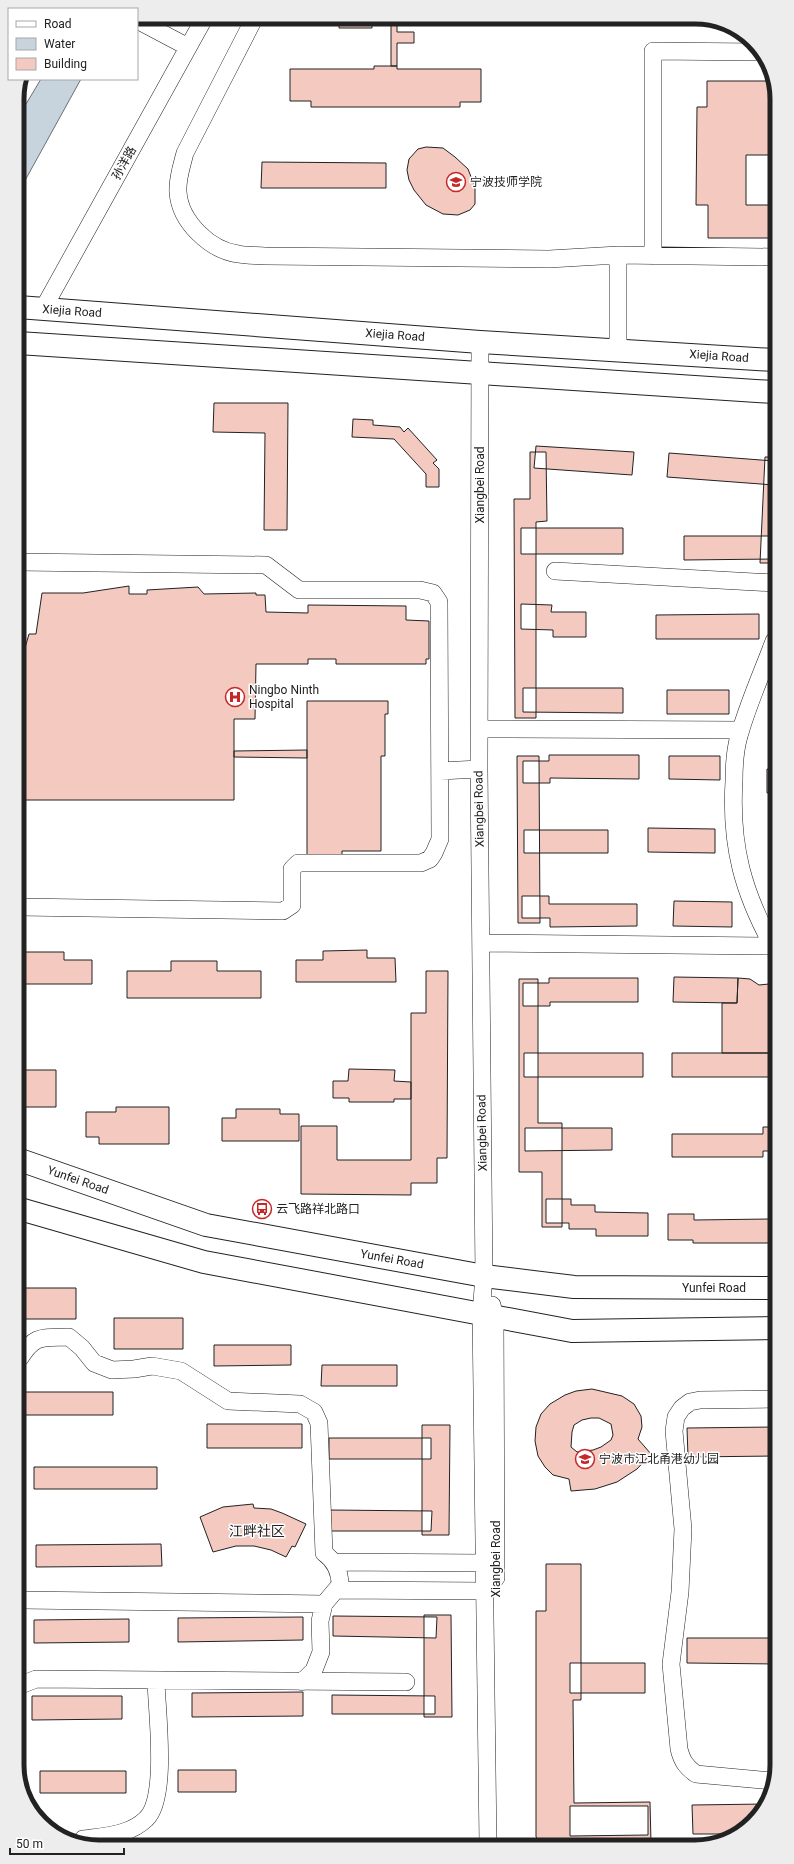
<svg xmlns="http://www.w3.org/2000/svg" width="794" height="1864" font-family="Roboto,'Noto Sans SC',sans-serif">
<rect width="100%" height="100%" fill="#fff"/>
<path fill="#c7d3dd" stroke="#6f6f6f" d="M41 79H81L17 195V119Z"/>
<path fill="#f3c9c0" stroke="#222" fill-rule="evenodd" d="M339 17H372V28H339Z
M391 17H397V32H414V43H397V66H391Z
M374 66H397V69H481V102H460V107H311V101H290V69H374Z
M707 81H773V155H746V205H773V238H708V205H696L697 107H707Z
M426 147 443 148 455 157 468 169 475 187V204L470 210 458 215 443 214 426 205 414 190 409 180 407 170 409 159 418 149Z
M262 162 386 163V188H261Z
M214 403H288L287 530H264L265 433 213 432Z
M353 419 373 420V425L400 427 404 432 408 428 437 460 433 463 439 469V487H426V474L394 439 352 437Z
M536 446 634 452 632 475 534 468Z
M530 452H546L547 521 536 522V718H515L514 499H530Z
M669 453 774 461V485L667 477Z
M765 457H774V563H760Z
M521 528H623V554H521Z
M684 536H774V559L684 560Z
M129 586V594H147V590L198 587 204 594 256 593V595H265L266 612 308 613V605L406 606V620L429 621V659H426V664H336V659H308V664H256L255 719H234V800H19V689L23 655 29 634H36L42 593H83Z
M521 604 552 605 551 612H586V637H553V630L521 629Z
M759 614V639H656V615Z
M523 688H623V713L523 712Z
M667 690H729V714H667Z
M307 701H388V714H385V756H381V851H342V855H307Z
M307 750V758L234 757V751Z
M549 755H639V779L550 778V783H523V761H549Z
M517 756H539L540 923H518Z
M669 756H720V780L669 779Z
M767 769H774V793H767Z
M648 828 715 829V853L648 852Z
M524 830H608V853H524Z
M522 896H549V904H637V926L550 927V918H522Z
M674 901 732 902V927L673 926Z
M367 950V958H395L396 982H296V960H323V951Z
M20 952H64V960H92V984H19Z
M171 961H217V971H261V998H127V971H171Z
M426 971H448L447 1158H437V1183H411V1195L301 1194V1126H337V1160H411V1013H426Z
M674 977 738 978 737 1003 673 1002Z
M549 978H638V1002H550V1006H523V983H549Z
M738 978 750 979 759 985 769 984 775 989V1053H722V1003H737Z
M519 979H538V1123H562V1227H542V1172H519Z
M524 1053H643V1077H524Z
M672 1053H775V1077H672Z
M349 1069 395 1070 394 1081 411 1082V1099H394V1102H349V1098H333V1081H348Z
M20 1070H56V1107H20Z
M116 1107H169V1144H99V1137H86V1112H116Z
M236 1109H280V1114H299V1141H222V1118H236Z
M763 1127H775V1151H763V1157H672V1134H763Z
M525 1128H612V1150L525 1151Z
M546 1199H571V1205H595V1212L648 1213V1236H596V1229H569V1223H546Z
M770 1213H776V1238H772V1243H693V1240H668V1214H694V1220L770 1219Z
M20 1288H76V1319H20Z
M114 1318H183V1349H114Z
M214 1345H291V1365L214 1366Z
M322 1365H397V1386H321Z
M592 1389 622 1396 634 1404 641 1416 642 1427 638 1439 651 1454 637 1469 617 1482 595 1489 571 1491 569 1479 553 1475 545 1467 538 1456 535 1441 536 1427 541 1414 550 1404 565 1395 576 1391ZM591 1418H599L611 1424 613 1435 611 1440 601 1447 593 1450 577 1452 571 1447 572 1432 574 1425 582 1420Z
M24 1392H113V1415H24Z
M207 1424H302V1448H207Z
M422 1425H450L449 1535H422Z
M776 1427V1456L688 1457 687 1428Z
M329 1438H431V1459H329Z
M34 1467H157V1489H34Z
M253 1504 254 1508 271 1509 282 1513 306 1524 295 1547 292 1546 286 1557 271 1550 254 1546H236L213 1552 200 1517 223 1507Z
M329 1510 432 1511 431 1531H329Z
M161 1544 162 1566 36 1567V1545Z
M546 1564H581V1700H573L574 1803 650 1802 651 1843 543 1844 536 1837V1611H546Z
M424 1615H451L452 1717H424Z
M333 1616 437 1617 436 1638 333 1636Z
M303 1617V1640L178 1642V1618Z
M129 1619V1642L34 1643V1620Z
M687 1638H777V1664L687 1663Z
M570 1663H645V1693H570Z
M303 1692V1716L192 1717V1693Z
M332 1695 435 1696V1714H332Z
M32 1696H122V1719L32 1720Z
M178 1770H236V1792H178Z
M40 1771H126V1793H40Z
M765 1804 763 1811 733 1834H693L692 1805Z
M570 1806H648V1835L570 1836Z"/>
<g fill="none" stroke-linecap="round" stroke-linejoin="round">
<defs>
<path id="minor" d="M255 17 185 153C182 165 177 179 178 192 180 222 210 250 238 254 247 256 257 255 266 256L549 259 618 255 773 257
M137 20 188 47
M618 255V350
M653 256V51L758 52
M43 309 205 17
M480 342 479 769 484 1276 481 1314 488 1844
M18 562 266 565 299 590H420L433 593 439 602 440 839 434 853 430 859 421 863H298L292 869V905L283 911 19 907
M555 571 774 583
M774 641C762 673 748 704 739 736 735 750 734 766 734 781 730 846 743 893 775 950
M479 729 741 730
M440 771 479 769
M481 943 773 946
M492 1305 495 1317 496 1578
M20 1358C35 1334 42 1338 69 1337L82 1348 94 1363 112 1370 134 1369 152 1366 181 1371 228 1401 300 1404 314 1412 319 1423 324 1553C335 1561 340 1571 340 1585L324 1604 320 1621 321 1652 314 1670 302 1682
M333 1562 484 1563
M337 1590 485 1591
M21 1600 324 1604
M21 1685 36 1679 406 1682
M772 1781 696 1774C686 1767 682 1761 679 1749L671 1664 680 1592 683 1529 674 1431 676 1417 682 1408 690 1402 700 1400 776 1399
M83 1839C105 1836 130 1835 146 1819 168 1799 157 1712 156 1682"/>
<path id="major" d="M18 307 480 342 773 360
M18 343 773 392
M20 1160 206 1225 484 1276 574 1287 776 1288
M20 1209 204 1262 572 1331 776 1328"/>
</defs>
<use href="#minor" stroke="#222" stroke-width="18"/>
<use href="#major" stroke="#222" stroke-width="24"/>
<use href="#minor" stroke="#fff" stroke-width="17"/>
<use href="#major" stroke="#fff" stroke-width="22"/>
</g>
<defs>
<symbol id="university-ring" viewBox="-11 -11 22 22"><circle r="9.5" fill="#fff" stroke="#c62828" stroke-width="1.5"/><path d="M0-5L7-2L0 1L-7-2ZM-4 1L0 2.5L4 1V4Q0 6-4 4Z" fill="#c62828"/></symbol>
<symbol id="hospital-ring" viewBox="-11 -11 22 22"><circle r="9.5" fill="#fff" stroke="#c62828" stroke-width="1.5"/><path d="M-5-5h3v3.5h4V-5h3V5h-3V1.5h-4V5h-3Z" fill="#c62828"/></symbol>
<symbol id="bus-ring" viewBox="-11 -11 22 22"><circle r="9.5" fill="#fff" stroke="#c62828" stroke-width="1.5"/><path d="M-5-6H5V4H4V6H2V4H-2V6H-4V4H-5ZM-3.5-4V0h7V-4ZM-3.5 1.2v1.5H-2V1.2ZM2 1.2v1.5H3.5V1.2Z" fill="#c62828"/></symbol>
<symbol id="school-ring" viewBox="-11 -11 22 22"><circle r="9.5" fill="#fff" stroke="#c62828" stroke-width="1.5"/><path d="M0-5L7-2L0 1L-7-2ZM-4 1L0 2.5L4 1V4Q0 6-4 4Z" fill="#c62828"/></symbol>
</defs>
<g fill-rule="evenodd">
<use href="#university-ring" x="445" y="171" width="22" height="22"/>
<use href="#hospital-ring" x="224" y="686" width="22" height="22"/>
<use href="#bus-ring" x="251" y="1198" width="22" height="22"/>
<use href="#school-ring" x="574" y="1448" width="22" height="22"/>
</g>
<g text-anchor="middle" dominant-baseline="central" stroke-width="3" stroke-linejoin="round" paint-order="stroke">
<g font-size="12" fill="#222" stroke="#fff">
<text transform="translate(124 163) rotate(-61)">孙洋路</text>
<text transform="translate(72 311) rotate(4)">Xiejia Road</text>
<text transform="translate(395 335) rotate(4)">Xiejia Road</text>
<text transform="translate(719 356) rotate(4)">Xiejia Road</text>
<text transform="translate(480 485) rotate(-90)">Xiangbei Road</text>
<text transform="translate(479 809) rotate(-91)">Xiangbei Road</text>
<text transform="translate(482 1133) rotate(-91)">Xiangbei Road</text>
<text transform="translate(78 1180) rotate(19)">Yunfei Road</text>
<text transform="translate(392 1259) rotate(10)">Yunfei Road</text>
<text x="714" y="1288">Yunfei Road</text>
<text transform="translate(496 1559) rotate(-90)">Xiangbei Road</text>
</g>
<g font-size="12" fill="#222" stroke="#fff" text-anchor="start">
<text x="470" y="182">宁波技师学院</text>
<text x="249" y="690">Ningbo Ninth<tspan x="249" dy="14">Hospital</tspan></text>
<text x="276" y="1209">云飞路祥北路口</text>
<text x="599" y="1459">宁波市江北甬港幼儿园</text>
</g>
<g font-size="14" fill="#222" stroke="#fff">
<text x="257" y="1531">江畔社区</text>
</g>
</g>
<path d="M0 0H794V1864H0ZM99 24H695A75 75 0 0 1 770 99V1765A75 75 0 0 1 695 1840H99A75 75 0 0 1 24 1765V99A75 75 0 0 1 99 24Z" fill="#ededed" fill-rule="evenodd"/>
<path fill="none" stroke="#222" stroke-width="5" d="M99 24H695A75 75 0 0 1 770 99V1765A75 75 0 0 1 695 1840H99A75 75 0 0 1 24 1765V99A75 75 0 0 1 99 24Z"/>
<rect x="8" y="8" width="130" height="72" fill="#ffffff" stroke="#a7a7a7"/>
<rect x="16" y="21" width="20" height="6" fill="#ffffff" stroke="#a7a7a7"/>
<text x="44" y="28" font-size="12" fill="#222222">Road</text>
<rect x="16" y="38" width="20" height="12" fill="#c7d3dd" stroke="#a7a7a7"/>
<text x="44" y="48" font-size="12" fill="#222222">Water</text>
<rect x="16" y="58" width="20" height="12" fill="#f3c9c0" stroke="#a7a7a7"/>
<text x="44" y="68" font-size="12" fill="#222222">Building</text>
<path d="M10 1848v6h114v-6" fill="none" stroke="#222222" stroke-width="2"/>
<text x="16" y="1848" font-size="12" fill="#222222" stroke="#ffffff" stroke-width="3" paint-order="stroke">50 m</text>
</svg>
